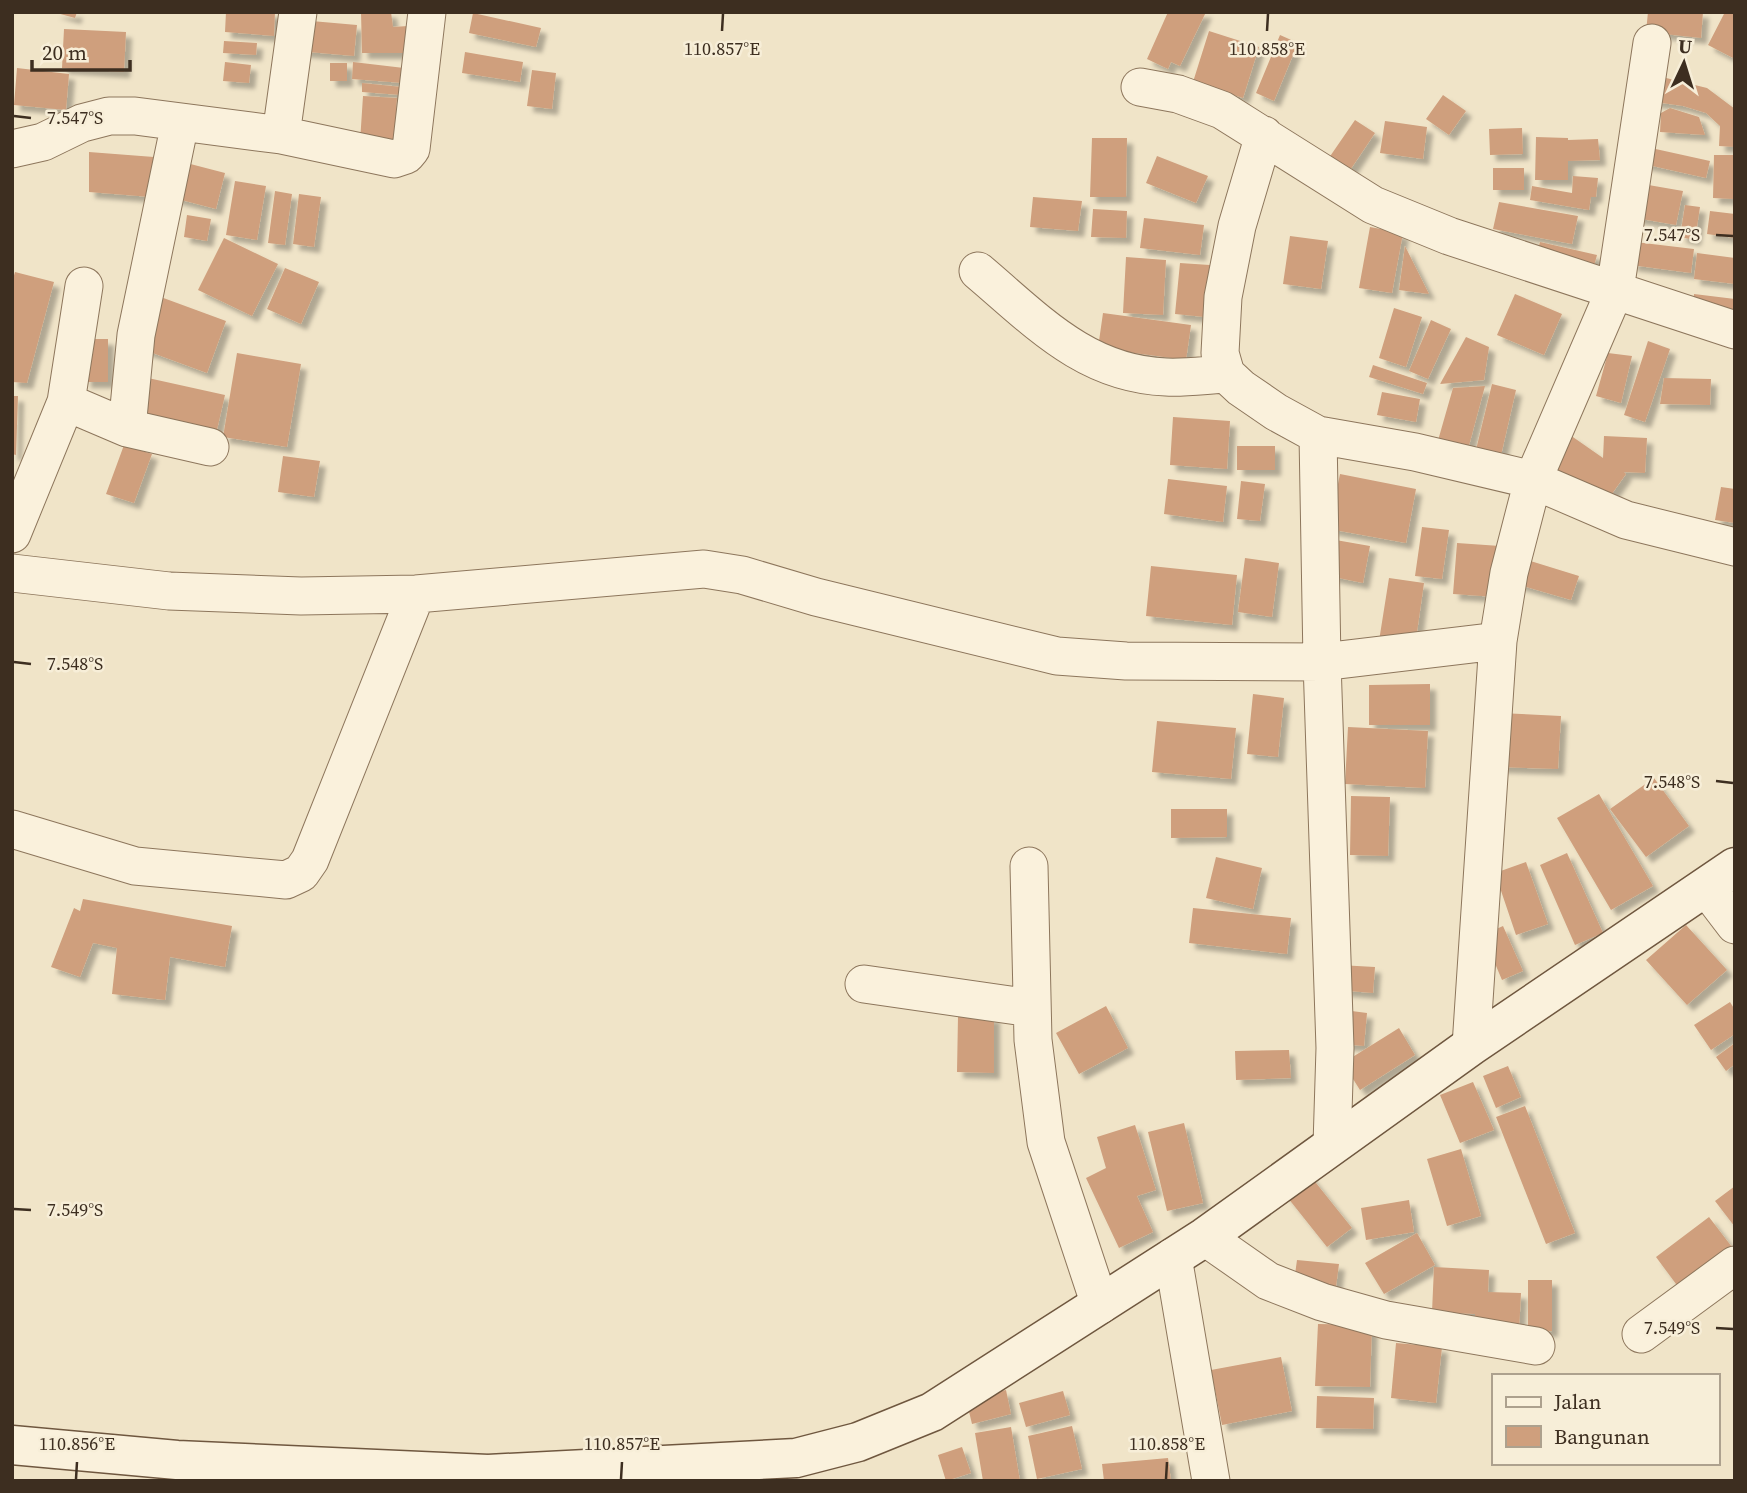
<svg xmlns="http://www.w3.org/2000/svg" width="1747" height="1493" font-family="'Source Serif 4',serif">
<defs>
<filter id="shadow"><feDropShadow dx="6" dy="6" stdDeviation="2" flood-color="#0004"/></filter>
</defs>
<rect width="100%" height="100%" fill="#f0e4c8"/>
<path fill="#cf9f7d" filter="url(#shadow)" d="M53 12H77L75 18Z
M226 12H275L274 36 225 32Z
M361 12H391L393 27 408 26V53H362Z
M1168 12H1206L1180 66 1171 62 1168 69 1147 59Z
M1648 12H1703L1701 38 1646 32Z
M1725 12H1735V59L1708 45Z
M473 13 541 28 536 47 469 33Z
M300 20 357 25 354 56 297 51Z
M64 29 126 32 124 72 62 68Z
M1209 31 1259 47 1243 98 1193 82Z
M1280 35 1298 43 1274 101 1256 93Z
M224 41 257 43 256 55 223 53Z
M465 52 523 62 520 82 462 73Z
M225 62 251 65 249 83 223 81Z
M353 62 404 68 403 83 352 79Z
M330 63H347V81H330Z
M17 68 69 74 66 110 14 105Z
M532 70 556 73 552 109 527 106Z
M1658 76 1707 88 1735 109V147L1719 146 1720 126 1706 113 1683 106 1648 101Z
M362 83 402 87 401 95 362 92Z
M1443 95 1466 111 1449 135 1426 119Z
M363 96 397 98 394 144 360 142Z
M1670 108 1699 117 1705 135 1660 132 1661 113Z
M1355 120 1375 133 1342 182 1322 168Z
M1385 121 1427 127 1423 159 1380 153Z
M1522 128 1523 154 1490 155 1489 129Z
M1536 137 1568 138V140L1598 139 1600 160 1568 161V180H1535Z
M1092 138H1127L1126 197H1090Z
M1642 146 1710 161 1706 178 1639 163Z
M89 152 167 158 163 198 89 192Z
M1714 155H1734L1733 199 1713 198Z
M1157 156 1208 176 1196 203 1146 183Z
M175 160 225 173 216 209 166 196Z
M1493 168H1524V190H1493Z
M1573 176 1598 178 1596 197H1591L1589 210 1530 200 1532 186 1572 193Z
M235 181 266 186 257 240 226 235Z
M1637 183 1683 191 1676 225 1630 217Z
M275 191 292 194 285 245 268 243Z
M299 194 321 197 314 247 293 244Z
M1033 197 1082 201 1078 231 1030 227Z
M1499 202 1578 216 1572 244 1493 229Z
M1685 205 1700 207 1695 240 1680 237Z
M1093 209 1127 211 1126 238 1091 237Z
M1710 211 1735 214V238L1707 234Z
M187 215 211 219 207 241 184 237Z
M1144 218 1204 225 1200 255 1140 248Z
M1370 227 1403 233 1392 293 1359 288Z
M1290 236 1328 241 1321 289 1283 284Z
M224 238 278 264 252 316 198 290Z
M1540 242 1597 255 1591 277 1534 264Z
M1635 242 1694 249 1691 273 1631 265Z
M1405 246 1429 294 1399 290Z
M1697 253 1735 258V284L1694 279Z
M1126 257 1166 260 1163 315 1123 313Z
M1180 263 1210 265 1205 317 1175 314Z
M285 268 319 282 301 324 267 309Z
M15 272 54 282 27 383 12 382V282Z
M1515 294 1562 314 1544 355 1497 335Z
M1694 294 1735 299V312L1693 307Z
M158 296 226 321 207 373 139 348Z
M1394 308 1422 317 1406 367 1379 358Z
M1103 313 1191 325 1186 360 1098 348Z
M1431 320 1451 329 1428 379 1409 371Z
M1466 337 1489 347 1484 380 1440 384Z
M85 339H108V382H85Z
M1648 341 1670 349 1645 422 1624 415Z
M237 353 301 364 287 447 223 437Z
M1608 353 1632 356 1621 403 1596 396Z
M1373 365 1427 383 1423 394 1369 377Z
M139 376 225 395 216 434 130 415Z
M1664 378 1711 379 1710 405 1660 404Z
M1492 384 1516 390 1499 464 1474 458Z
M1485 386 1467 453 1437 444 1453 388Z
M1382 392 1420 399 1416 422 1377 415Z
M12 396H18L16 455 12 454Z
M1173 417 1230 421 1227 469 1170 465Z
M1570 435 1603 458 1604 436 1647 438 1645 473 1624 472 1626 474 1606 502 1550 464Z
M124 445 152 454 134 503 106 494Z
M1237 446H1275V470H1237Z
M283 456 320 461 314 497 278 492Z
M1340 474 1416 489 1406 543 1329 529Z
M1168 479 1227 486 1223 522 1164 514Z
M1241 481 1265 484 1260 521 1237 519Z
M1721 487 1735 489V523L1715 520Z
M1422 527 1449 530 1442 579 1415 576Z
M1330 539 1370 546 1363 583 1324 575Z
M1457 543 1500 546 1496 597 1453 594Z
M1245 558 1279 563 1272 617 1238 612Z
M1524 559 1579 576 1571 600 1516 584Z
M1151 566 1237 575 1232 625 1146 616Z
M1389 578 1424 583 1415 646 1379 641Z
M1430 684V725H1369V685Z
M1253 694 1284 698 1278 757 1247 754Z
M1500 713 1561 716 1558 769 1498 767Z
M1157 721 1236 728 1231 779 1152 772Z
M1348 727 1428 731 1425 788 1345 784Z
M1654 778 1689 826 1646 857 1610 809Z
M1599 794 1653 886 1611 910 1557 818Z
M1351 796 1390 797 1388 856 1350 855Z
M1171 809H1227V837L1171 838Z
M1567 853 1603 933 1575 945 1540 865Z
M1216 857 1262 868 1253 909 1206 898Z
M1526 862 1548 924 1516 935 1495 873Z
M83 899 232 926 225 967 170 957 165 1000 112 994 117 948 93 943 80 977 51 967 74 908 80 911Z
M1193 908 1291 918 1287 954 1189 943Z
M1686 925 1727 970 1687 1005 1646 960Z
M1503 926 1523 971 1502 980 1483 935Z
M1339 965 1375 967 1373 993 1337 990Z
M1730 1002 1735 1010V1034L1711 1050 1694 1025Z
M1106 1006 1128 1048 1079 1074 1056 1033Z
M1344 1010 1367 1013 1364 1046 1340 1044Z
M958 1016H994V1073L957 1072Z
M1399 1028 1415 1055 1360 1090 1343 1063Z
M1735 1043V1064L1726 1071 1716 1057Z
M1289 1050 1291 1078 1236 1080 1235 1051Z
M1508 1066 1521 1097 1496 1108 1483 1076Z
M1473 1082 1494 1130 1460 1143 1440 1095Z
M1525 1106 1575 1233 1546 1244 1496 1117Z
M1184 1123 1203 1203 1167 1211 1148 1132Z
M1135 1125 1156 1190 1137 1196 1153 1232 1119 1248 1086 1178 1106 1168 1097 1137Z
M1461 1149 1481 1216 1447 1226 1427 1159Z
M1308 1173 1352 1228 1327 1247 1284 1193Z
M1735 1186V1227L1715 1201Z
M1409 1200 1414 1232 1366 1240 1361 1208Z
M1709 1217 1735 1251 1682 1292 1656 1257Z
M1417 1233 1435 1265 1384 1294 1365 1263Z
M1297 1260 1339 1264 1335 1294 1293 1289Z
M1434 1267 1489 1270 1488 1292 1521 1293 1519 1331 1475 1329V1314L1432 1312Z
M1528 1280H1552V1331L1528 1332Z
M1318 1324 1372 1325 1370 1387 1315 1386Z
M1396 1343 1442 1347 1436 1403 1391 1398Z
M1281 1357 1292 1411 1222 1425 1211 1370Z
M1006 1390 1011 1414 972 1424 966 1399Z
M1063 1391 1070 1415 1026 1427 1019 1403Z
M1317 1396 1374 1398 1373 1429 1316 1428Z
M1072 1426 1082 1469 1037 1479 1028 1436Z
M1011 1427 1020 1481H983L975 1433Z
M962 1447 971 1473 946 1481 938 1455Z
M1168 1458 1171 1481H1104L1102 1464Z"/>
<g fill="none" stroke-linecap="round" stroke-linejoin="round">
<defs>
<path id="street" d="M1140 87 1178 94 1222 110 1373 205 1449 236 1735 330
M281 135 298 12
M1264 135 1237 226 1223 297 1220 353 1226 374 1241 388 1276 412 1318 435 1415 452 1533 480 1626 520 1735 547
M12 149 43 142 82 123 109 116H135L281 135 394 159 406 155 411 149 427 12
M978 271C1036 320 1085 374 1166 377 1186 378 1206 375 1226 374
M66 402 127 428 210 447
M127 428 136 335 180 123
M1318 435 1322 662 1335 1048 1332 1145
M12 534 66 402 84 286
M12 573 169 591 301 596 416 594 704 569 742 575 816 597 1057 656 1126 661 1322 662 1498 641
M12 829 135 866 286 880 301 873 310 860 416 594
M1029 866 1033 1040 1046 1142 1100 1305
M1706 887 1735 925
M864 984 1031 1008
M1471 1046 1498 641 1509 573 1533 480 1615 290 1652 43
M1205 1237 1268 1281 1322 1302 1386 1320 1536 1346
M1173 1257 1211 1481
M1641 1334 1735 1265"/>
<path id="secondary" d="M12 1445 177 1460 488 1474 796 1458 858 1442 932 1412 1205 1237 1471 1046 1735 867"/>
</defs>
<use href="#street" stroke="#8d765c" stroke-width="39"/>
<use href="#secondary" stroke="#6f573f" stroke-width="41"/>
<use href="#street" stroke="#faf1dc" stroke-width="37"/>
<use href="#secondary" stroke="#faf1dc" stroke-width="38"/>
</g>
<path fill="none" stroke="#3d2e20" stroke-width="2.5" d="M722 31 723 14M1267 31 1268 14M14 116 31 118M1716 235 1733 236M14 662 31 664M1716 781 1733 783M14 1209 31 1210M1716 1328 1733 1329M76 1479 77 1462M621 1479 622 1462M1166 1479 1167 1462"/>
<g font-size="18" text-anchor="middle" fill="#3d2e20" stroke="#f7eed8" stroke-width="5" stroke-linejoin="round" paint-order="stroke">
<text x="722" y="55">110.857°E</text>
<text x="1267" y="55">110.858°E</text>
<text x="75" y="124">7.547°S</text>
<text x="1672" y="241">7.547°S</text>
<text x="75" y="670">7.548°S</text>
<text x="1672" y="788">7.548°S</text>
<text x="75" y="1216">7.549°S</text>
<text x="1672" y="1334">7.549°S</text>
<text x="77" y="1450">110.856°E</text>
<text x="622" y="1450">110.857°E</text>
<text x="1167" y="1450">110.858°E</text>
</g>
<rect width="1747" height="1493" fill="none" stroke="#3d2e20" stroke-width="28"/>
<rect x="1492" y="1374" width="228" height="91" fill="#f7eed8" stroke="#ada18e" stroke-width="2"/>
<rect x="1506" y="1397" width="35" height="10" fill="#faf1dc" stroke="#ada18e" stroke-width="2"/>
<text x="1554" y="1409" font-size="21" fill="#3d2e20">Jalan</text>
<rect x="1506" y="1426" width="35" height="21" fill="#cf9f7d" stroke="#ada18e" stroke-width="2"/>
<text x="1554" y="1444" font-size="21" fill="#3d2e20">Bangunan</text>
<g transform="translate(1684 63) rotate(4)" stroke="#f7eed8" stroke-width="5" paint-order="stroke">
<path d="M0-5L12 26L0 18L-12 26Z" fill="#3d2e20"/>
<text y="-10" font-size="19" font-weight="bold" text-anchor="middle" fill="#3d2e20">U</text>
</g>
<path d="M32 60v10h98v-10" fill="none" stroke="#3d2e20" stroke-width="3.5"/>
<text x="42" y="60" font-size="21" fill="#3d2e20" stroke="#f7eed8" stroke-width="5" paint-order="stroke">20 m</text>
</svg>
